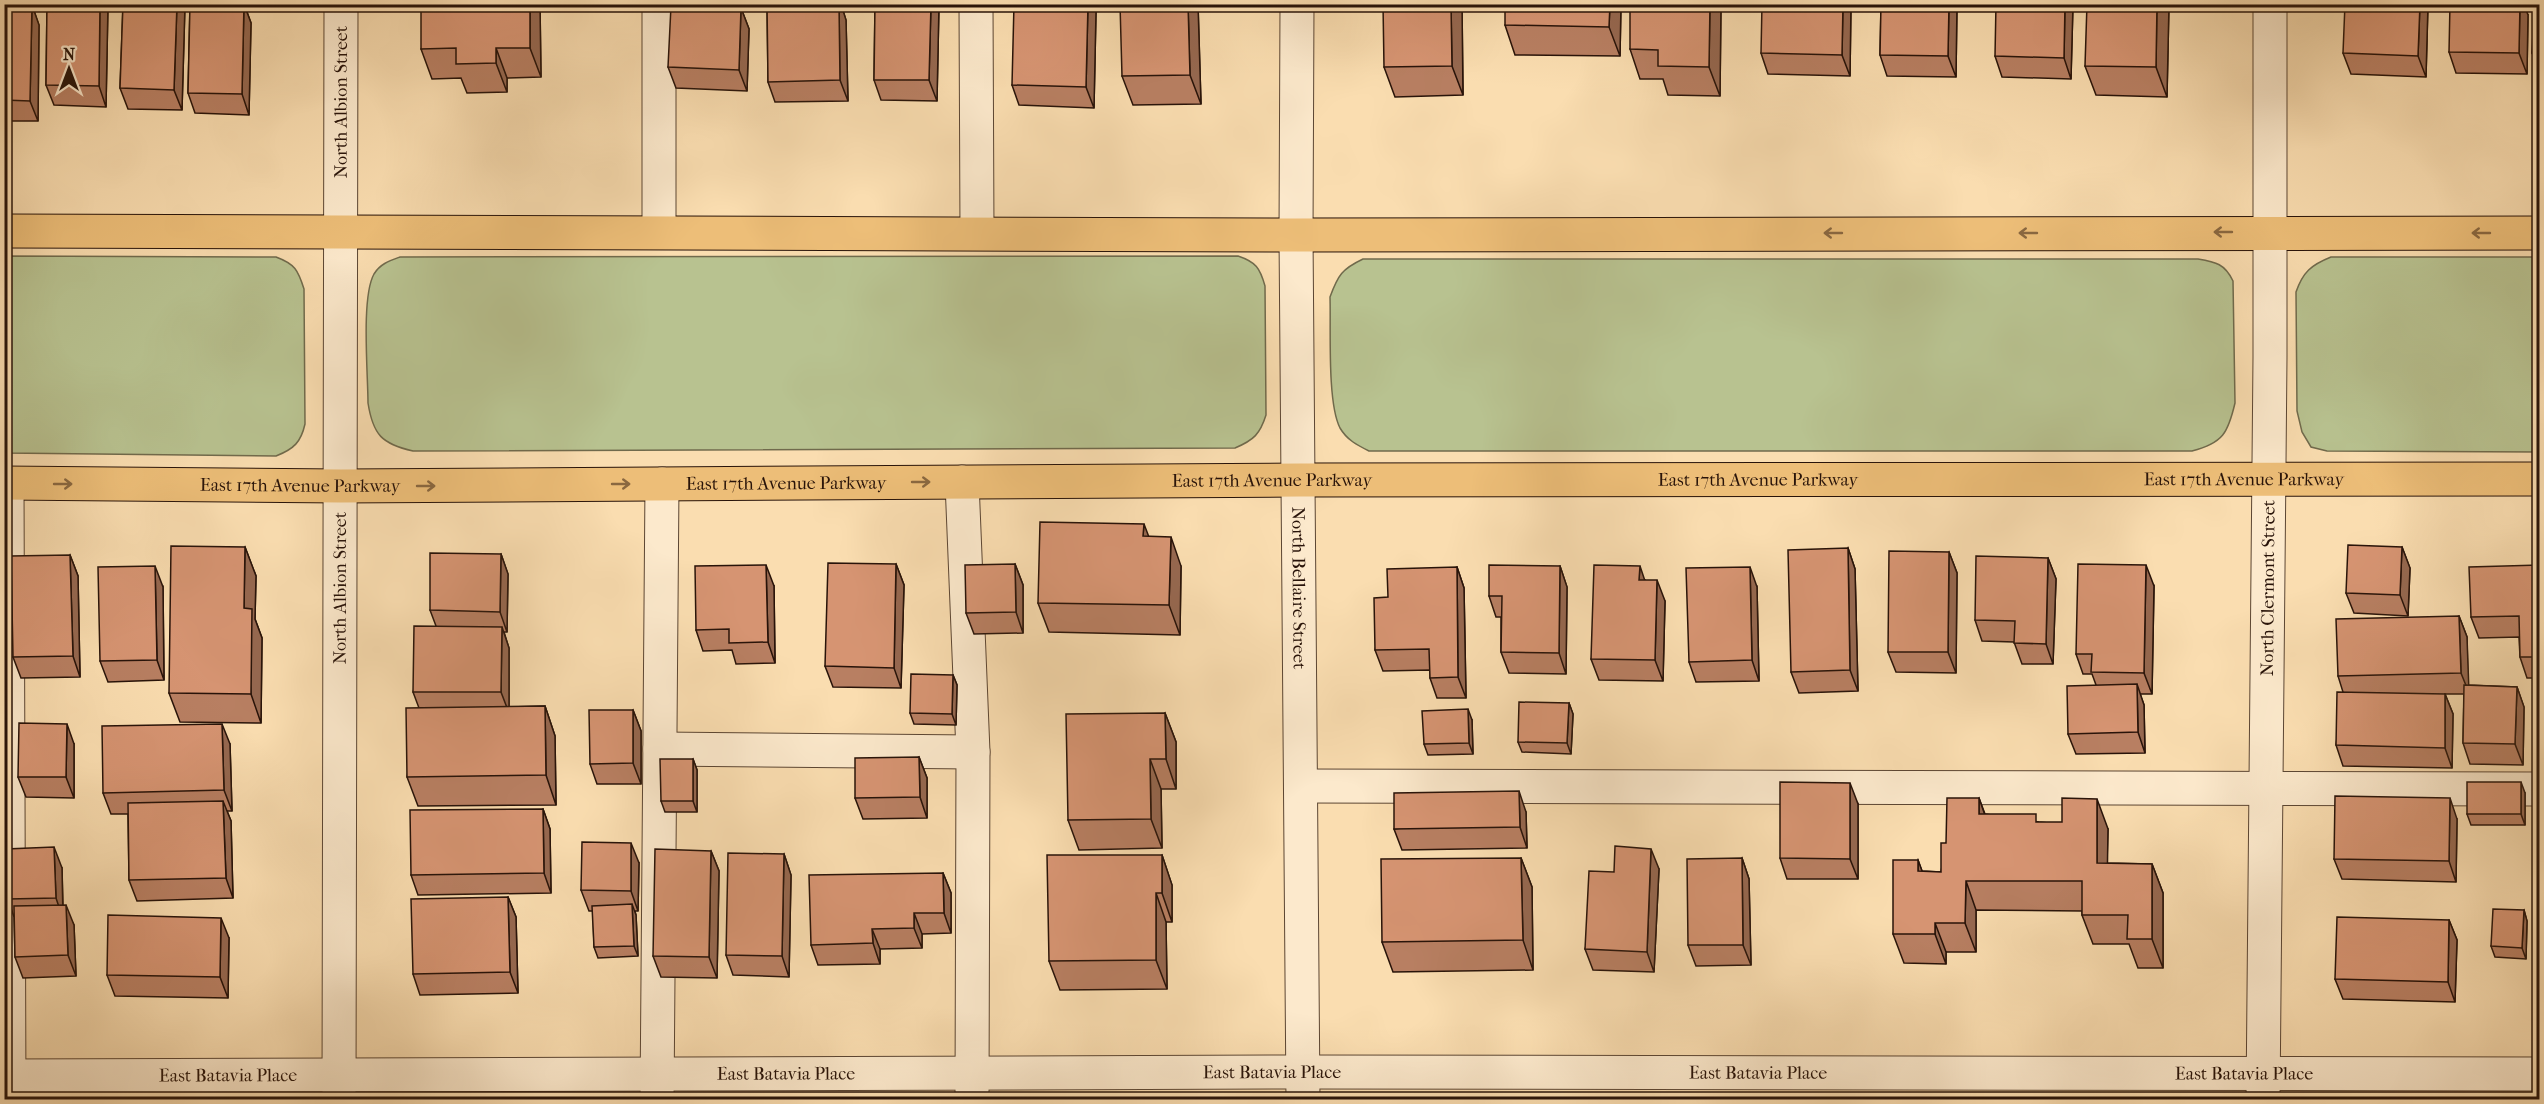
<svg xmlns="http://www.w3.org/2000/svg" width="2544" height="1104" font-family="'IM FELL French Canon',serif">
<rect width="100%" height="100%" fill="#faddb0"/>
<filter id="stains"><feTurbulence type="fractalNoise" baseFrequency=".00333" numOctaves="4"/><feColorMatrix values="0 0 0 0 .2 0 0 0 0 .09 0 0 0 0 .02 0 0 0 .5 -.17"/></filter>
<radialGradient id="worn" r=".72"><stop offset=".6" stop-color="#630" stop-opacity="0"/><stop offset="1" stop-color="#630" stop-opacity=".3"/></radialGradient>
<path fill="#b8c290" stroke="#706a4c" stroke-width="1.5" d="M5 256 276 257C295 264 298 270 304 289L305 424C301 442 294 449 276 456L5 453Z
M1238 256C1256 262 1260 268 1265 286L1266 415C1260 434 1254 440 1235 448L413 451C382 444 373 435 368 403 368 374 361 297 374 274 380 264 389 261 400 257Z
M2331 257H2539V452L2327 451 2311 447 2302 432 2297 411 2296 292C2303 272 2311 265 2331 257Z
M1363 259H2198C2216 262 2225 264 2233 281L2235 403C2228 433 2223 443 2192 451H1369C1357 445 1347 440 1340 428 1327 403 1331 328 1330 297 1338 275 1342 269 1363 259Z"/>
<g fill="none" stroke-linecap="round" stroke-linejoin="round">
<defs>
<g id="minor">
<path d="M659 4V232"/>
<path d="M976 4 977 233"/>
<path id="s1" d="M1297 4 1296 235 1303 1100"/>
<path d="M962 482 973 752 972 1100"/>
<path d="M7 483 9 1100"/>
<path d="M660 749 973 752"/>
<path d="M1301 786 2540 789"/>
<path id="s2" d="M4 1076 1303 1072 2540 1074"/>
<path id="s3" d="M339 1098 341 4"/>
<path d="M657 1100 662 484"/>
<path id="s4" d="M2263 1100 2270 357V4"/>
</g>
<g id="major">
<path d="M4 231 1296 235 2540 233"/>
<path id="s5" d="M4 483 341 486 1299 480 2540 479"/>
</g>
</defs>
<use href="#minor" stroke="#5c4633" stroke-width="35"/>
<use href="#major" stroke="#281309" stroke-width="35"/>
<use href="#minor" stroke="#fce9cc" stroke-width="33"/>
<use href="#major" stroke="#edbe78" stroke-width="33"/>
</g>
<path fill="#b87f62" stroke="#281309" stroke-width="1.5" d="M47 4H108L106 107 54 105 46 85Z
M123 4H185L182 110 128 109 120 88Z
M190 4H244L251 23 249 115 195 113 188 93Z
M540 4 541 77 507 78V92L467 93 461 78 432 79 421 49Z
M596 4H645V7H597Z
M767 4H841L846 20 848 101 775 102 768 82Z
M875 4H939L937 101 881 100 874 80Z
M1198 4 1201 104 1133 105 1122 76Z
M1462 4 1463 95 1395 97 1384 67Z
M1621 4 1620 56 1515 55 1505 25Z
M1721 4 1720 96 1668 95 1663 79H1640L1630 49Z
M1851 4 1850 76 1768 74 1761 53Z
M1881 4H1957L1956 77 1887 76 1880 55Z
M2073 4 2071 79 2002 77 1995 56Z
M2169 4 2167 97 2096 95 2085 66Z
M2428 4 2426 77 2351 74 2343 53Z
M4 5H32L39 25 38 121H4Z
M741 8 749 29 747 91 676 88 668 67Z
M1096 12 1094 108 1019 105 1012 85Z
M2540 12V72L2532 53Z
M2528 15 2527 74 2456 73 2449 52Z
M1148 536 1181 566 1180 635 1049 632 1038 603Z
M245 547 256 576 255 619 262 638 261 723 180 722 169 693Z
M2402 547 2410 568 2408 616 2354 613 2346 593Z
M1848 548 1855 569 1858 691 1799 693 1791 672Z
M1949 552 1957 573 1956 673 1896 672 1888 652Z
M501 554 508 574 507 632H504L509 648V707L545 706 555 736 556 805 418 806 407 777 419 708 413 692 436 626 430 610Z
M70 555 78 576 80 677 21 678 13 657Z
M2048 558 2056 579 2053 664H2022L2014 642 1982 641 1975 620Z
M896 564 904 585 901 688 833 687 825 666Z
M1015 564 1023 585V633L974 634 966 613Z
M2540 565V678H2527L2520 657 2519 637 2479 638 2471 617Z
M1560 566 1567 587 1566 674 1509 673 1501 652V617H1496L1489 596Z
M1457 567 1464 588 1466 698H1437L1430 678V670L1383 671 1375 650 1388 597Z
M1645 580 1665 601 1663 681 1599 680 1591 659Z
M774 586 775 663 736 664 732 650 703 651 696 630Z
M2154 586 2152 694H2140L2144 705 2145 753 2076 754 2068 734 2096 685 2092 674H2083L2076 654Z
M163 587 164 680 108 682 100 661Z
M1757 587 1759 681 1696 682 1689 662Z
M2459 616 2467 637 2468 685 2517 687 2524 707 2523 765 2470 764 2463 743 2464 694H2445L2453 714 2452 768 2343 766 2336 745 2343 692 2338 676Z
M953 675 957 685 956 725 914 724 910 713Z
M1569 703 1573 714 1571 754 1522 752 1518 742Z
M633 710 641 731V784H597L590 764Z
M1165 713 1176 742V789H1161L1162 848 1079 850 1068 820Z
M1472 720 1473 754 1428 755 1424 744Z
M74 744V798L26 797 18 777Z
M230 744 232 811H227L231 821 233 898 137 901 129 880 128 814H111L103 793Z
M919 757 927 778V818L863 819 855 798Z
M693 759 697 770V812H665L661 801Z
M2525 793V825H2471L2467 814Z
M1979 798 1985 814 2039 822 2108 829 2107 863 2152 864 2163 893V968H2138L2129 944H2093L2082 915V911L1976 910V952H1946V964L1904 963 1893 934 1918 860 1922 871 1941 872 1946 843Z
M1858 804V879H1787L1780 858Z
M543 809 550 829 551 893 418 895 411 875Z
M1526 812 1527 848 1402 850 1394 829Z
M2457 819 2456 882 2342 879 2334 859Z
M711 851 719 871 717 978 661 977 653 956Z
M784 854 791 875 789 977 733 975 726 955Z
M1162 855 1172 885V922H1166L1167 989 1060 990 1049 961Z
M1521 858 1532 887 1533 970 1393 972 1382 942Z
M1742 858 1749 879 1751 965 1696 966 1688 945Z
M639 863 638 911H635L636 915 638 956 598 958 594 947 593 911H589L581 890Z
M62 868 63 905 74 925 76 976 23 978 15 957 14 917 8 899Z
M1659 869 1654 972 1593 970 1585 949 1614 872Z
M943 873 951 893V933L922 934V948L880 949V964L818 965 811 945Z
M508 897 516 917 518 993 420 995 413 974Z
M2524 910 2527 921 2526 959 2495 957 2491 946Z
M2449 920 2457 940 2455 1002 2343 999 2335 979Z
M229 938 228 998 115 996 107 975Z"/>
<path fill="#966850" stroke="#281309" stroke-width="1.5" d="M100 4H108L106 107 99 86Z
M177 4H185L182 110 174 90Z
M244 4 251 23 249 115 242 94Z
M530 4H540L541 77 530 48Z
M839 4H841L846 20 848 101 840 80Z
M931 4H939L937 101 929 80Z
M1088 4H1093L1096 12 1094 108 1086 87Z
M1188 4H1198L1201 104 1190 75Z
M1451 4H1462L1463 95 1452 66Z
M1610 4H1621L1620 56 1609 27Z
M1710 4H1721L1720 96 1709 67Z
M1843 4H1851L1850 76 1842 55Z
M1949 4H1957L1956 77 1948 56Z
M2065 4H2073L2071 79 2064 58Z
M2157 4H2169L2167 97 2156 67Z
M2420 4H2428L2426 77 2418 56Z
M2520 4H2524L2528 15 2527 74 2519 53Z
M32 5 39 25 38 121 30 101Z
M741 8 749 29 747 91 739 70Z
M496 48 507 78V92L496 63Z
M1144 524 1155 553 1143 536Z
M1171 537 1181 566 1180 635 1169 605Z
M245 547 256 576 255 619 262 638 261 723 251 694 244 608Z
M2402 547 2410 568 2408 616 2400 595Z
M1848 548 1855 569 1858 691 1850 670Z
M1949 552 1957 573 1956 673 1948 652Z
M501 554 508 574 507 632 500 612Z
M70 555 78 576 80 677 73 656Z
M2048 558 2056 579 2053 664 2046 644Z
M896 564 904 585 901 688 894 668Z
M1015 564 1023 585V633L1016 612Z
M766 565 774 586 775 663 768 642Z
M2146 565 2154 586 2152 694 2144 673Z
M155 566 163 587 164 680 157 660Z
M1560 566 1567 587 1566 674 1559 653Z
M1640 566 1647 587 1639 580Z
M1457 567 1464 588 1466 698 1458 677Z
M1750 567 1757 587 1759 681 1752 660Z
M1657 580 1665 601 1663 681 1655 660Z
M2459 616 2467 637 2469 693 2461 673Z
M502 627 509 648V713L501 692Z
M953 675 957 685 956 725 952 714Z
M2137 684 2144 705 2145 753 2138 732Z
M2517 687 2524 707 2523 765 2515 744Z
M2445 694 2453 714 2452 768 2445 748Z
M1569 703 1573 714 1571 754 1567 743Z
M545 706 555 736 556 805 546 775Z
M1468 709 1472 720 1473 754 1469 743Z
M633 710 641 731V784L633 763Z
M1165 713 1176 742V789L1166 759Z
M67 724 74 744V798L66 777Z
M222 724 230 744 232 811 224 790Z
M919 757 927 778V818L920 797Z
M693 759 697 770V812L693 801Z
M1150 759 1161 789 1162 848 1151 819Z
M2521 782 2525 793V825L2521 814Z
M1850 783 1858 804V879L1850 859Z
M1519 791 1526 812 1527 848 1520 827Z
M1979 798 1989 827 1979 814Z
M2450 798 2457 819 2456 882 2449 861Z
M2097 799 2108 829 2107 893 2097 863Z
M223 801 231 821 233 898 226 878Z
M543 809 550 829 551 893 544 873Z
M631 843 639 863 638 911 631 891Z
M54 847 62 868 63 919 56 898Z
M1651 849 1659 869 1654 972 1647 952Z
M711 851 719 871 717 978 709 957Z
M784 854 791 875 789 977 782 956Z
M1162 855 1172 885V922L1162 893Z
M1521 858 1532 887 1533 970 1523 940Z
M1742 858 1749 879 1751 965 1743 945Z
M1918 860 1929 890 1918 871Z
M2152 864 2163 893V968L2152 939Z
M943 873 951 893V933L944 913Z
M1966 881 1976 910V952L1965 923Z
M1156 893 1166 922 1167 989 1156 960Z
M508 897 516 917 518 993 510 972Z
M632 904 636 915 638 956 634 946Z
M66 905 74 925 76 976 68 955Z
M2524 910 2527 921 2526 959 2522 948Z
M914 913 922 934V948L914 928Z
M221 918 229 938 228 998 220 977Z
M2449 920 2457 940 2455 1002 2448 982Z
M1935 923 1946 952V964L1935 934Z
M872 929 880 949V964L873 943Z"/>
<path fill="#d69472" stroke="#281309" stroke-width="1.5" d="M47 4H100L99 86 46 85Z
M123 4H177L174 90 120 88Z
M190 4H244L242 94 188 93Z
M421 4H530V48H496V63L456 64V48L421 49Z
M767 4H839L840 80 768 82Z
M875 4H931L929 80H874Z
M1014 4H1088L1086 87 1012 85Z
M1120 4H1188L1190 75 1122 76Z
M1383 4H1451L1452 66 1384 67Z
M1505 4H1610L1609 27 1505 25Z
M1630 4H1710L1709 67 1658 66V50L1630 49Z
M1762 4H1843L1842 55 1761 53Z
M1881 4H1949L1948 56 1880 55Z
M1996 4H2065L2064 58 1995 56Z
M2087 4H2157L2156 67 2085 66Z
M2345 4H2420L2418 56 2343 53Z
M2450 4H2520L2519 53 2449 52Z
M4 5H32L30 101 4 100Z
M671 6 741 8 739 70 668 67Z
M2534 12H2540V53H2532Z
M1040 522 1144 524 1143 536 1171 537 1169 605 1038 603Z
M2348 545 2402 547 2400 595 2346 593Z
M171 546 245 547 244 608 252 609 251 694 169 693Z
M1848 548 1850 670 1791 672 1788 550Z
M1889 551 1949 552 1948 652H1888Z
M430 553 501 554 500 612 430 610Z
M70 555 73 656 13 657 11 556Z
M1976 556 2048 558 2046 644 2014 643 2015 621 1975 620Z
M828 563 896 564 894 668 825 666Z
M1015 564 1016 612 966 613 965 565Z
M2078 564 2146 565 2144 673 2091 672 2092 654H2076Z
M766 565 768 642 729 643V629L696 630 695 566Z
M1489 565 1560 566 1559 653 1501 652 1502 596H1489Z
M1594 565 1640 566 1639 580H1657L1655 660 1591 659Z
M2540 565V657H2520L2519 616 2471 617 2469 567Z
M155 566 157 660 100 661 98 567Z
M1457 567 1458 677 1430 678 1429 649 1375 650 1374 598 1388 597 1387 569Z
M1750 567 1752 660 1689 662 1686 568Z
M2459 616 2461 673 2338 676 2336 619Z
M414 626 502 627 501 692H413Z
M911 674 953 675 952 714 910 713Z
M2137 684 2138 732 2068 734 2067 686Z
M2464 685 2517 687 2515 744 2463 743Z
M2337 692 2445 694V748L2336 745Z
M1519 702 1569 703 1567 743 1518 742Z
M545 706 546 775 407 777 406 708Z
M1468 709 1469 743 1424 744 1422 711Z
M589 710H633V763L590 764Z
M1165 713 1166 759H1150L1151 819 1068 820 1066 714Z
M19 723 67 724 66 777H18Z
M222 724 224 790 103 793 102 726Z
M919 757 920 797 855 798V758Z
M660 759H693V801H661Z
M1780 782 1850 783V859L1780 858Z
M2467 782H2521V814H2467Z
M1519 791 1520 827 1394 829V793Z
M2335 796 2450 798 2449 861 2334 859Z
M1947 798H1979V814H2036V822H2062V798L2097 799V863L2152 864V939H2127L2128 915H2082V881H1966L1965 923H1935V934H1893V860H1918V871L1941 872V843H1946Z
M223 801 226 878 129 880 128 803Z
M543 809 544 873 411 875 410 810Z
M582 842 631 843V891L581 890Z
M1615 846 1651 849 1647 952 1585 949 1589 871 1614 872Z
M54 847 56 898 8 899 6 849Z
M655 849 711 851 709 957 653 956Z
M728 853 784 854 782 956 726 955Z
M1047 855H1162V893H1156V960L1049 961Z
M1521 858 1523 940 1382 942 1381 859Z
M1742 858 1743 945H1688L1687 859Z
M943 873 944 913H914V928L872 929 873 943 811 945 809 875Z
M508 897 510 972 413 974 411 899Z
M632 904 634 946 594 947 592 906Z
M66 905 68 955 15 957 14 906Z
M2493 909 2524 910 2522 948 2491 946Z
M108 915 221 918 220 977 107 975Z
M2337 917 2449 920 2448 982 2335 979Z
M2039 1095 2149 1096V1100H2039Z"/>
<defs><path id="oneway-shaft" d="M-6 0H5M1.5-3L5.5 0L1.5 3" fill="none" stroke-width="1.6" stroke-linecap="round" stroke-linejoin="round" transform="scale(1.5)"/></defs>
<g stroke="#8a6840">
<use href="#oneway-shaft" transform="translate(2223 232) rotate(180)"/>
<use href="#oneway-shaft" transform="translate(1833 233) rotate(180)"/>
<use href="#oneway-shaft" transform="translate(2028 233) rotate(180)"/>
<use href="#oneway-shaft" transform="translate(2481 233) rotate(-180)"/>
<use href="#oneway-shaft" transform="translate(921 482)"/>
<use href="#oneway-shaft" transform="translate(63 484)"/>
<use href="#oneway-shaft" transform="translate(621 484)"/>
<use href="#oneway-shaft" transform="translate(426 486)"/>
</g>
<g text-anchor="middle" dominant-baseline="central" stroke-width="5" stroke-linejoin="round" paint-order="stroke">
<g font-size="18" fill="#281309" stroke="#fce9cc">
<text stroke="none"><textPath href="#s3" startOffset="996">North Albion Street</textPath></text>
<text stroke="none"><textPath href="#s5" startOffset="2240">East 17th Avenue Parkway</textPath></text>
<text stroke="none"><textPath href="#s5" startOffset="1754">East 17th Avenue Parkway</textPath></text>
<text stroke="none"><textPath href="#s5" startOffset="1268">East 17th Avenue Parkway</textPath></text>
<text stroke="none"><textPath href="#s5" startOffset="782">East 17th Avenue Parkway</textPath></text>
<text stroke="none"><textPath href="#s5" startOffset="296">East 17th Avenue Parkway</textPath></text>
<text stroke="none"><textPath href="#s3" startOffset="510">North Albion Street</textPath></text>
<text stroke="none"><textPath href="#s1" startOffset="584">North Bellaire Street</textPath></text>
<text stroke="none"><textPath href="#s4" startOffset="512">North Clermont Street</textPath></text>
<text stroke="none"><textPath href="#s2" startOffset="1268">East Batavia Place</textPath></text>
<text stroke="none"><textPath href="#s2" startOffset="1754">East Batavia Place</textPath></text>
<text stroke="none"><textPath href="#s2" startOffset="782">East Batavia Place</textPath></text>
<text stroke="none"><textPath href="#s2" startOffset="2240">East Batavia Place</textPath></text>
<text stroke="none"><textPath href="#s2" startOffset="224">East Batavia Place</textPath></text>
</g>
</g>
<rect width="2544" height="1104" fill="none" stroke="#faddb0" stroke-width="24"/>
<rect x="6" y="6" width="2532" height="1092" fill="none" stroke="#281309" stroke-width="3"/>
<rect x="12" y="12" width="2520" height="1080" fill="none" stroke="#281309" stroke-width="1.5"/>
<g transform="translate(69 69)" stroke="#fce9cc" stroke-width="4.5" paint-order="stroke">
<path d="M0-4.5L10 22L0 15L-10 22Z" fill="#281309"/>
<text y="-9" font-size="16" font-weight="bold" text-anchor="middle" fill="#281309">N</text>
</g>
<rect width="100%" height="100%" filter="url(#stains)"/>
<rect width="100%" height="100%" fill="url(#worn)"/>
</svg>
